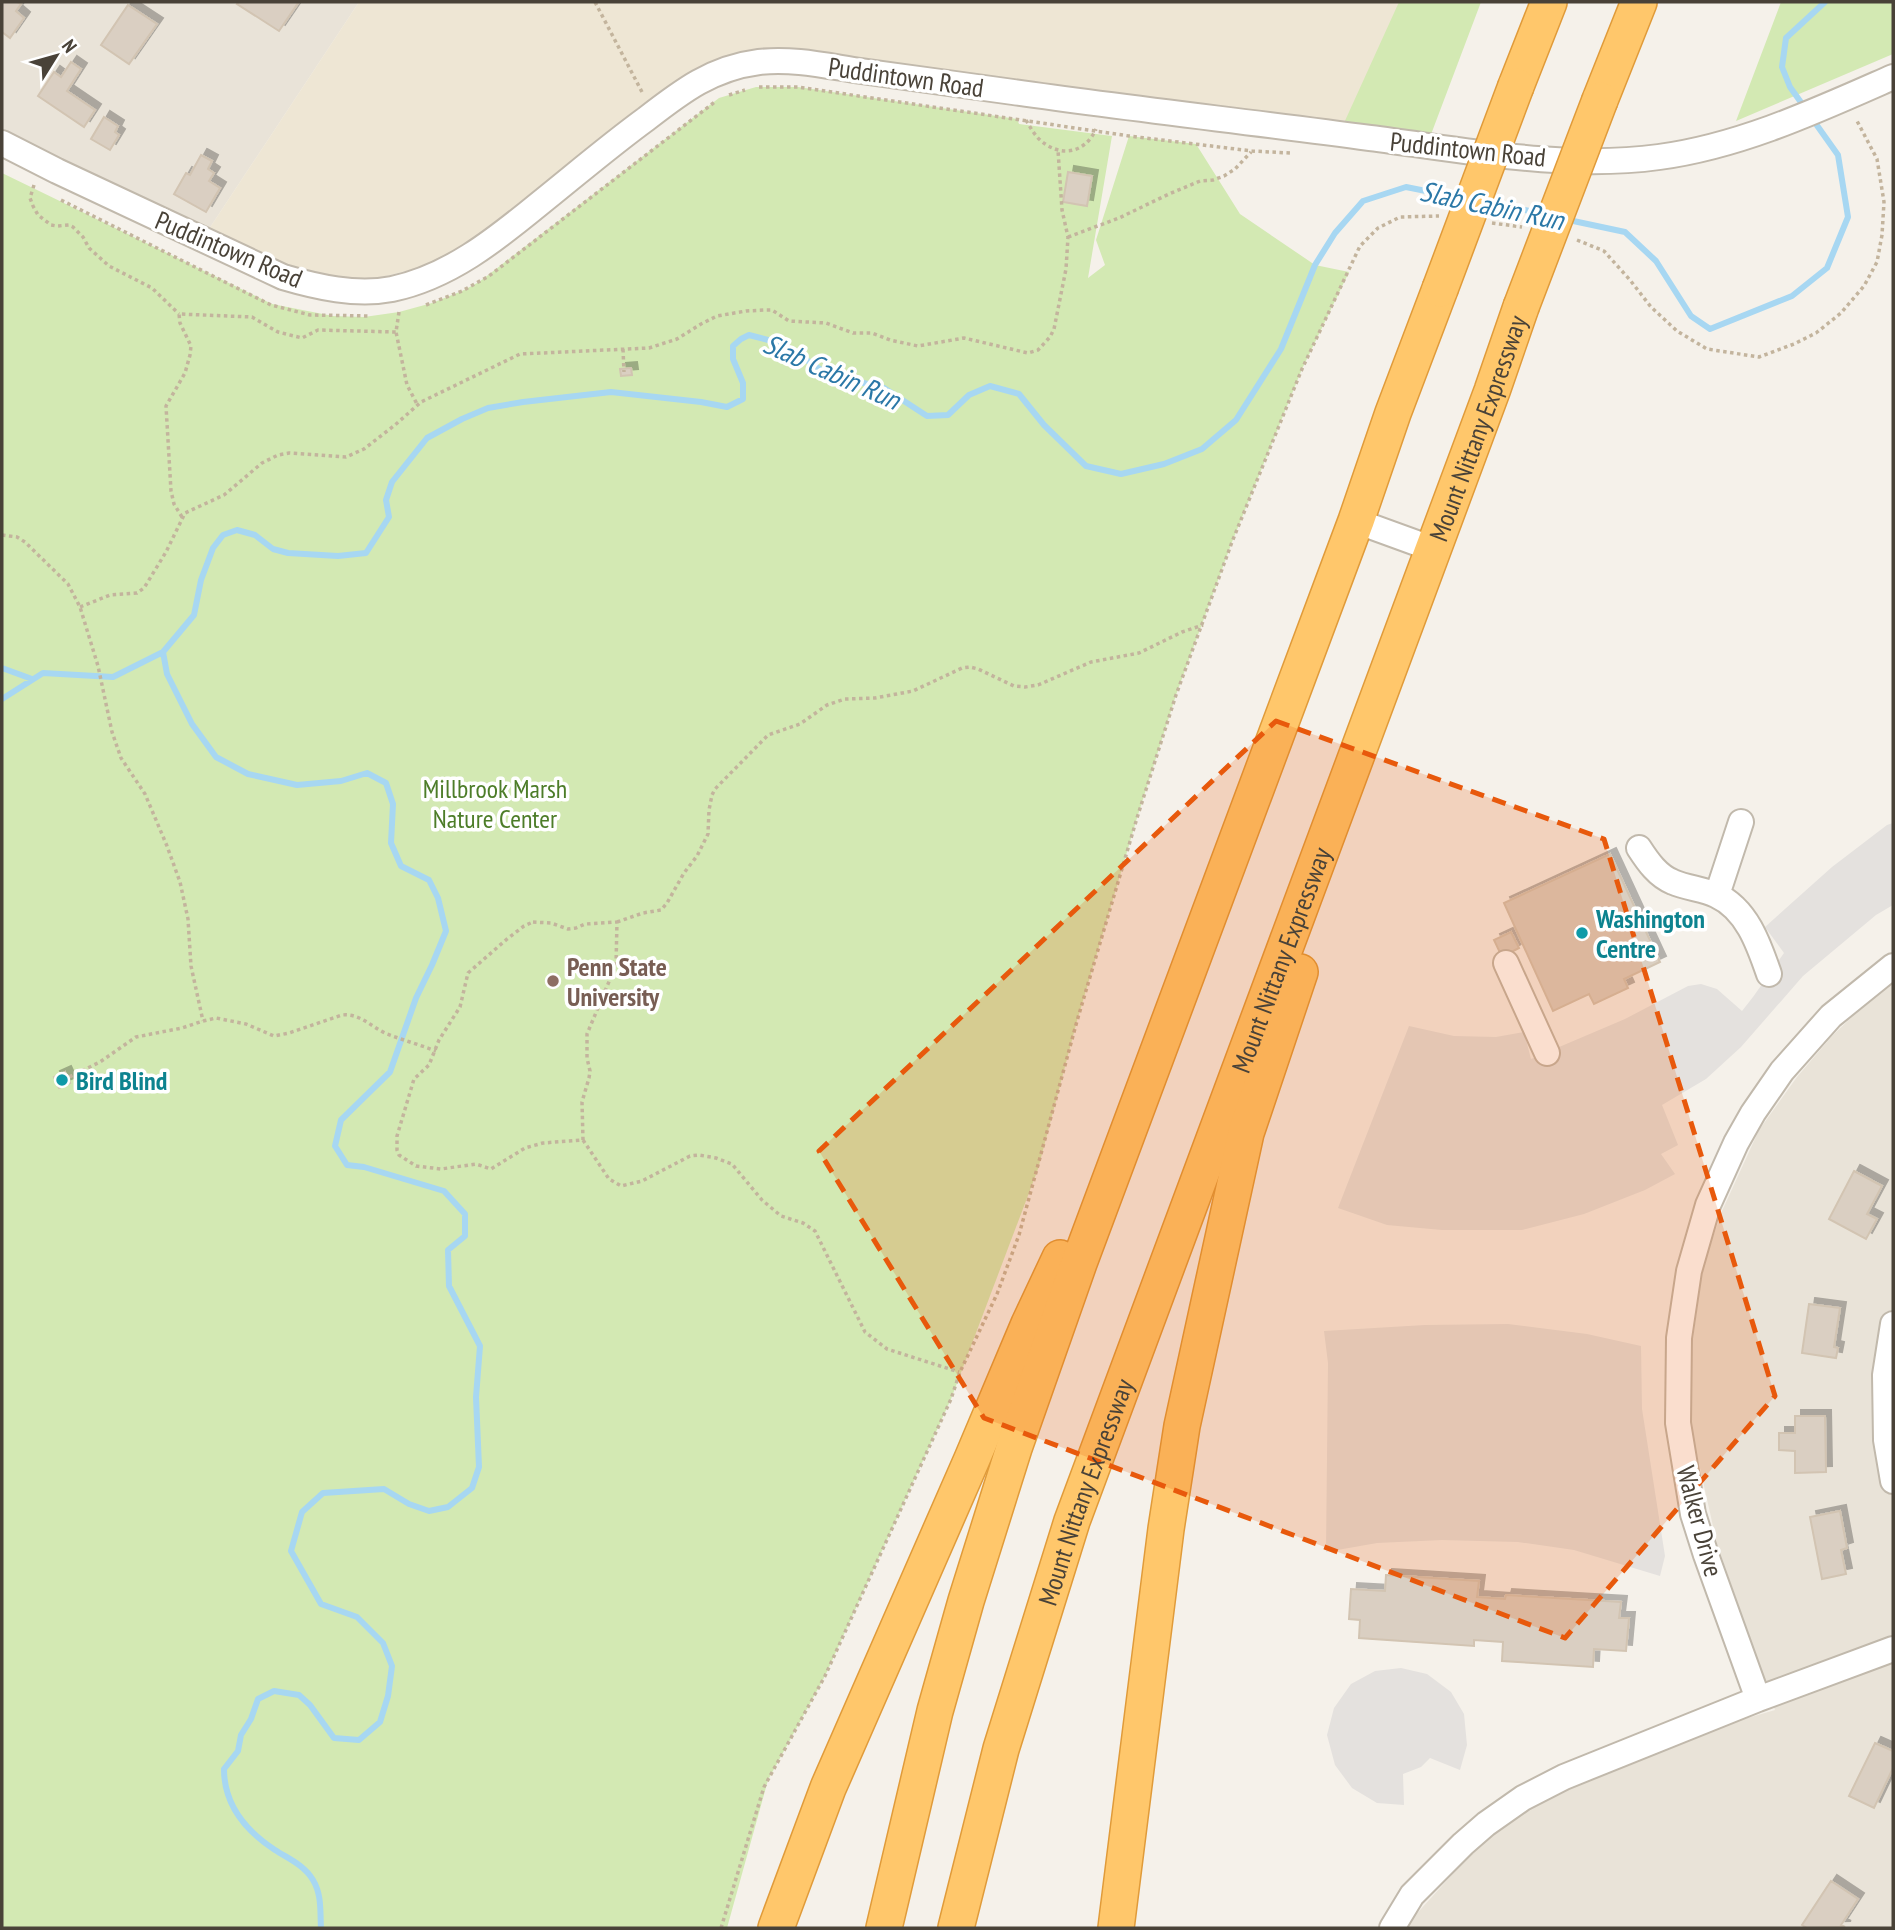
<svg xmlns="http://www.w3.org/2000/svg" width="1895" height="1930" font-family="'PT Sans Narrow',sans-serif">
<defs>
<filter id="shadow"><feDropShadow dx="6" dy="-6" stdDeviation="0" flood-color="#0004"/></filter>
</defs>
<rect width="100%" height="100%" fill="#f5f1ea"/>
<path fill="#e9e3d8" d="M2 2H359L209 229 2 132Z
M1893 980V1928H1407L1410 1921 1460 1866 1491 1836 1533 1807 1576 1784 1700 1732 1775 1710 1717 1544 1694 1441 1690 1403 1693 1339 1703 1266 1722 1211 1759 1130 1797 1077 1832 1036 1881 989Z"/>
<path fill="#eee6d4" d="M359 2H1481L1361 123 1042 85 830 53 748 52 473 242 426 266 382 277 351 280 306 271 268 257 209 229Z"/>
<path fill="#d3e9b3" d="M1399 2H1481L1427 145 1339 134Z
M1781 2H1893V54L1736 121Z
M756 87H798L1017 119 1019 124 1112 136 1088 278 1105 265 1096 240 1129 136 1196 144 1240 214 1315 265 1349 272 1302 369 1232 542 1176 695 1137 818 1077 1021 1038 1169 951 1399 825 1676 768 1780 727 1928H2V173L272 304 333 316 364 317 399 312 432 303 462 291 479 282 719 98Z"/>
<path fill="#e4e1de" d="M1893 823V905L1876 915 1803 976 1741 1047 1706 1079 1662 1105 1678 1145 1661 1154 1675 1174 1645 1190 1584 1214 1522 1230H1442L1387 1225 1338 1208 1409 1026 1454 1036 1496 1037 1524 1032 1531 1059 1625 1019 1688 986 1701 984 1717 989 1742 1011 1753 997 1784 953 1765 927 1832 867 1887 825Z
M1508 1324 1587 1334 1641 1346 1642 1409 1665 1556 1660 1576 1574 1550 1518 1542 1442 1540 1377 1543 1326 1552 1328 1363 1324 1331 1425 1325Z
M1401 1668 1427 1674 1451 1692 1464 1714 1467 1745 1460 1770 1430 1758 1421 1767 1403 1774 1404 1805 1377 1803 1352 1788 1335 1765 1327 1735 1334 1708 1351 1684 1375 1671Z"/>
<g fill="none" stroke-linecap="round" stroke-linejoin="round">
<path stroke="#a7d7f2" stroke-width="6" d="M1805 108 1790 87 1782 67 1786 38 1825 2
M1486 202 1544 214
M1564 219 1625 232 1656 261 1691 316 1710 329 1792 296 1827 268 1848 217 1838 155 1811 117
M2 668 32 679
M2 699 43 673 113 677 163 652
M321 1928C320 1912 322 1895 313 1880 304 1865 289 1859 275 1850 246 1831 224 1805 224 1769L238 1751 241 1735 251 1719 258 1699 274 1691 299 1695 310 1705 334 1738 359 1740 380 1722 388 1696 392 1666 383 1643 357 1617 321 1604 291 1551 302 1512 323 1493 384 1489 409 1504 429 1511 448 1507 472 1488 479 1467 476 1397 480 1346 449 1286 448 1250 465 1236V1214L444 1191 364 1167 347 1165 335 1146 341 1120 390 1072 416 998 432 965 446 931 438 898 429 880 401 866 391 843 393 804 386 783 367 773 341 781 297 785 248 774 216 757 192 724 167 674 163 652 194 615 201 580 213 548 223 535 237 530 255 535 273 549 288 553 338 556 366 553 389 517 386 500 392 482 427 438 462 419 488 408 523 402 611 392 701 402 727 407 743 399V383L733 359V346L741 339 749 335 783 344 827 374 884 388 927 416 948 415 969 395 990 386 1019 394 1044 425 1086 466 1121 474 1164 464 1202 449 1236 420 1281 349 1315 265 1335 233 1363 201 1406 187 1461 198"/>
</g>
<path fill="#dacfc2" stroke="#d2c4b2" stroke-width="2" filter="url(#shadow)" d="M2 2H17L21 4 16 11 24 18 10 38 2 32Z
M239 2H297L298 3 279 31 237 4Z
M128 5 157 24 129 64 101 45Z
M71 62 81 69 67 91 95 110 84 127 38 96 54 72 61 77Z
M104 117 118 126 115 132 119 135 110 150 91 139Z
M201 155 212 161 208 169 214 173 209 181 220 188 206 212 174 194 186 173 190 175Z
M1068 172 1092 176 1087 206 1063 202Z
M631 368 632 375 621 376 620 369Z
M1610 854 1660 962 1624 979 1628 988 1594 1004 1589 994 1553 1011 1504 903Z
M1511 932 1519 948 1502 957 1494 940Z
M65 1072 70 1083 59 1088 54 1077Z
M1854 1171 1882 1186 1867 1214 1877 1219 1866 1239 1829 1219Z
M1809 1304 1840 1308 1834 1347 1838 1348 1836 1358 1802 1353Z
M1795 1416H1825L1826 1472 1795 1473V1451L1779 1450V1433H1795Z
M1840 1511 1847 1548 1841 1550 1846 1574 1822 1579 1810 1517Z
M1386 1575 1479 1581 1477 1597 1505 1599 1506 1595 1621 1602 1619 1618H1629L1626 1651 1594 1649 1593 1667 1502 1661 1503 1642 1474 1640V1646L1359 1638 1360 1620 1349 1619 1351 1589 1385 1591Z
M1875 1743 1893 1751V1768L1874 1808 1849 1796Z
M1831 1881 1858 1899 1841 1925 1845 1927 1807 1928 1802 1925Z"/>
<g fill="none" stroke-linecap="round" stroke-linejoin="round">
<defs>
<path id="minor" d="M2 143 57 171 283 277C317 287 356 296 392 289 449 277 495 240 539 204 574 176 609 146 646 119 682 91 712 68 759 62 793 58 827 66 861 71 912 78 962 85 1013 92 1132 109 1251 122 1370 138 1465 150 1564 170 1659 157 1741 146 1818 110 1893 77
M1356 521 1433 549
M1639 848C1648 862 1658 876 1673 882 1687 888 1703 889 1716 895 1747 909 1759 945 1769 974
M1717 895 1741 822
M1506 963 1547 1053
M1893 1324 1885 1375 1886 1440 1893 1481
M1758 1699 1706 1555 1693 1514 1678 1423 1679 1338 1689 1271 1708 1205 1736 1143 1753 1113 1782 1071 1831 1016 1893 966
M1392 1928 1412 1895 1463 1844 1486 1824 1523 1798 1564 1777 1758 1699 1893 1649"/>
<g id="highway">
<path d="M1516 86 1549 2"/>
<path d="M1600 100 1639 2"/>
<path d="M776 1928 828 1788 972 1459 1029 1324 1060 1258"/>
<path d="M884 1928 935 1711 966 1601 1014 1448 1079 1263 1356 521 1393 413 1440 289"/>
<path id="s1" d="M956 1928 1001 1749 1072 1521 1492 391 1521 307"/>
<path d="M1116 1928 1166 1529 1182 1426 1246 1133 1300 972"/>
</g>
</defs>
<use href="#minor" stroke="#c1b9ac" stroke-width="28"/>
<use href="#highway" stroke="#e09b3a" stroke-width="38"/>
<path stroke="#c3b49d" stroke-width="3.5" stroke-dasharray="3.5 3.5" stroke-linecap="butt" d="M595 2 642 92
M759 87H798L1129 136 1252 151 1290 153
M729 95 745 90
M1026 120C1030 127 1034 134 1039 139 1059 158 1085 154 1096 129
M34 185 30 198 33 206 38 215 51 225 57 226 69 225 73 227 83 237 89 248 109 266 152 288 179 314
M61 200 271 305 310 315 370 316
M1492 223 1522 227
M1068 237 1119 218 1169 194 1200 181 1213 180 1224 176 1235 169 1251 152
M1577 240 1604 251 1630 280 1651 307 1677 331 1707 349 1759 357 1794 344 1816 333 1841 313 1864 286 1877 262 1882 235 1884 202 1877 159 1856 119
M426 305 462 291 489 276 716 101
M399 312 396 332 407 385 417 404
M623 349 624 372
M182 517 174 504 171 491 166 406 185 373 190 355 191 346 180 323 179 314 252 317 278 332 302 338 318 330 396 332
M2 535 17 537 25 542 68 584 80 607 98 666 112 732 121 758 145 794 167 846 180 882 188 919 191 966 203 1021
M80 607 110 595 137 593 144 588 166 552 185 513 224 495 262 463 278 455 289 453 346 457 364 449 395 425 421 402 520 354 649 348 677 339 701 324 717 316 746 311 765 310H772L789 321 826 323 853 333H872L890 340 918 346 964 338 1028 353 1038 350 1050 337 1054 329 1066 269 1068 237 1062 210 1058 150
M533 922 551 923 568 929 576 928 585 924 617 922 616 965 587 1034V1058L590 1071 589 1078 582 1102 583 1140 543 1143 525 1148 491 1169 476 1164 441 1169 416 1166 399 1155 397 1150V1136L414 1079 429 1065 439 1040 460 1007 468 973 507 939 524 926Z
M617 922 643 913 661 910 667 903 684 873 697 856 708 834 709 810 712 795 715 789 768 735 800 724 827 705 845 699 875 698 913 691 962 668 970 667 978 669 1014 686 1025 687 1038 685 1091 662 1139 653 1182 632 1203 625
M63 1080 100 1062 136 1037 182 1028 203 1021 216 1018 246 1024 274 1036 289 1033 342 1015C360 1013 371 1027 387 1034 403 1040 420 1045 436 1051
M583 1140 609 1179 621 1186 642 1181 690 1156 699 1155 716 1158 732 1164 762 1200 781 1216 803 1223 815 1231 865 1332 887 1349 959 1372
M721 1928 764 1787 825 1676 951 1399 960 1372 997 1294 1019 1235 1077 1021 1137 818 1176 695 1232 542 1302 369 1360 246 1378 228 1400 217 1439 216"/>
<use href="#minor" stroke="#fff" stroke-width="24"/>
<use href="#highway" stroke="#ffc76b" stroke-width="35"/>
<defs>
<path id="highway-bridge" d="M1440 289 1516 86
M1521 307 1600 100"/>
</defs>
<use href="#highway-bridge" stroke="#e09b3a" stroke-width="38" stroke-linecap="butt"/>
<use href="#highway-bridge" stroke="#ffc76b" stroke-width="35"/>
</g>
<path fill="#e8590c" fill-opacity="0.2" stroke="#e8590c" stroke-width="5" stroke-dasharray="14 9" stroke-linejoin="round" d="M1276 721 1604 839 1775 1396 1565 1638 984 1418 819 1151Z"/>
<g fill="#0f9aa8" stroke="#fff" stroke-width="2.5">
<circle cx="1582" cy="933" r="7"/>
<circle cx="62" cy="1080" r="7"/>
</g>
<circle fill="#8d6e63" stroke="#fff" stroke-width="2.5" cx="553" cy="981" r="7"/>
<g text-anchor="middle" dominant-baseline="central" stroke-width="7" stroke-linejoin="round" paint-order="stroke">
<g font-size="26" fill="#494238" stroke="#fff">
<text transform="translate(906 77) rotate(8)">Puddintown Road</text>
<text transform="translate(1468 149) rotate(6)">Puddintown Road</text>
<text transform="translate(229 249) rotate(23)">Puddintown Road</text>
<text stroke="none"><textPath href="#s1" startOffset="1589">Mount Nittany Expressway</textPath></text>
<text stroke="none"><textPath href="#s1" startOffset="1022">Mount Nittany Expressway</textPath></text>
<text stroke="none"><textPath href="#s1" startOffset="455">Mount Nittany Expressway</textPath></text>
<text transform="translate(1700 1521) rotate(75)">Walker Drive</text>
</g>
<g font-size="26" fill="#4d7d29" stroke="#fff">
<text x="495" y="788">Millbrook Marsh<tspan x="495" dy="30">Nature Center</tspan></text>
</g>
<g font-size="26" font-weight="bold" fill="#0d838f" stroke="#fff" text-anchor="start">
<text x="1596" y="918">Washington<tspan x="1596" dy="30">Centre</tspan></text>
<text x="76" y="1080">Bird Blind</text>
</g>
<g font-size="26" font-weight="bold" fill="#785e54" stroke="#fff" text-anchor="start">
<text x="567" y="966">Penn State<tspan x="567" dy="30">University</tspan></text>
</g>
<g font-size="28" font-style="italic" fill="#2b78a7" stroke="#fff">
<text transform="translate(1492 205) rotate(12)">Slab Cabin Run</text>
<text transform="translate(832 371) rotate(24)">Slab Cabin Run</text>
</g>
</g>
<rect width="1895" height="1930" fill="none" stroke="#494238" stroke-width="7"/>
<g transform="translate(56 56) rotate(53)" stroke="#ffffff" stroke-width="5" paint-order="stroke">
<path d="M0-5L12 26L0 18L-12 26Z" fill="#494238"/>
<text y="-10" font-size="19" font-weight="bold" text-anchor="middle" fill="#494238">N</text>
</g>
</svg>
